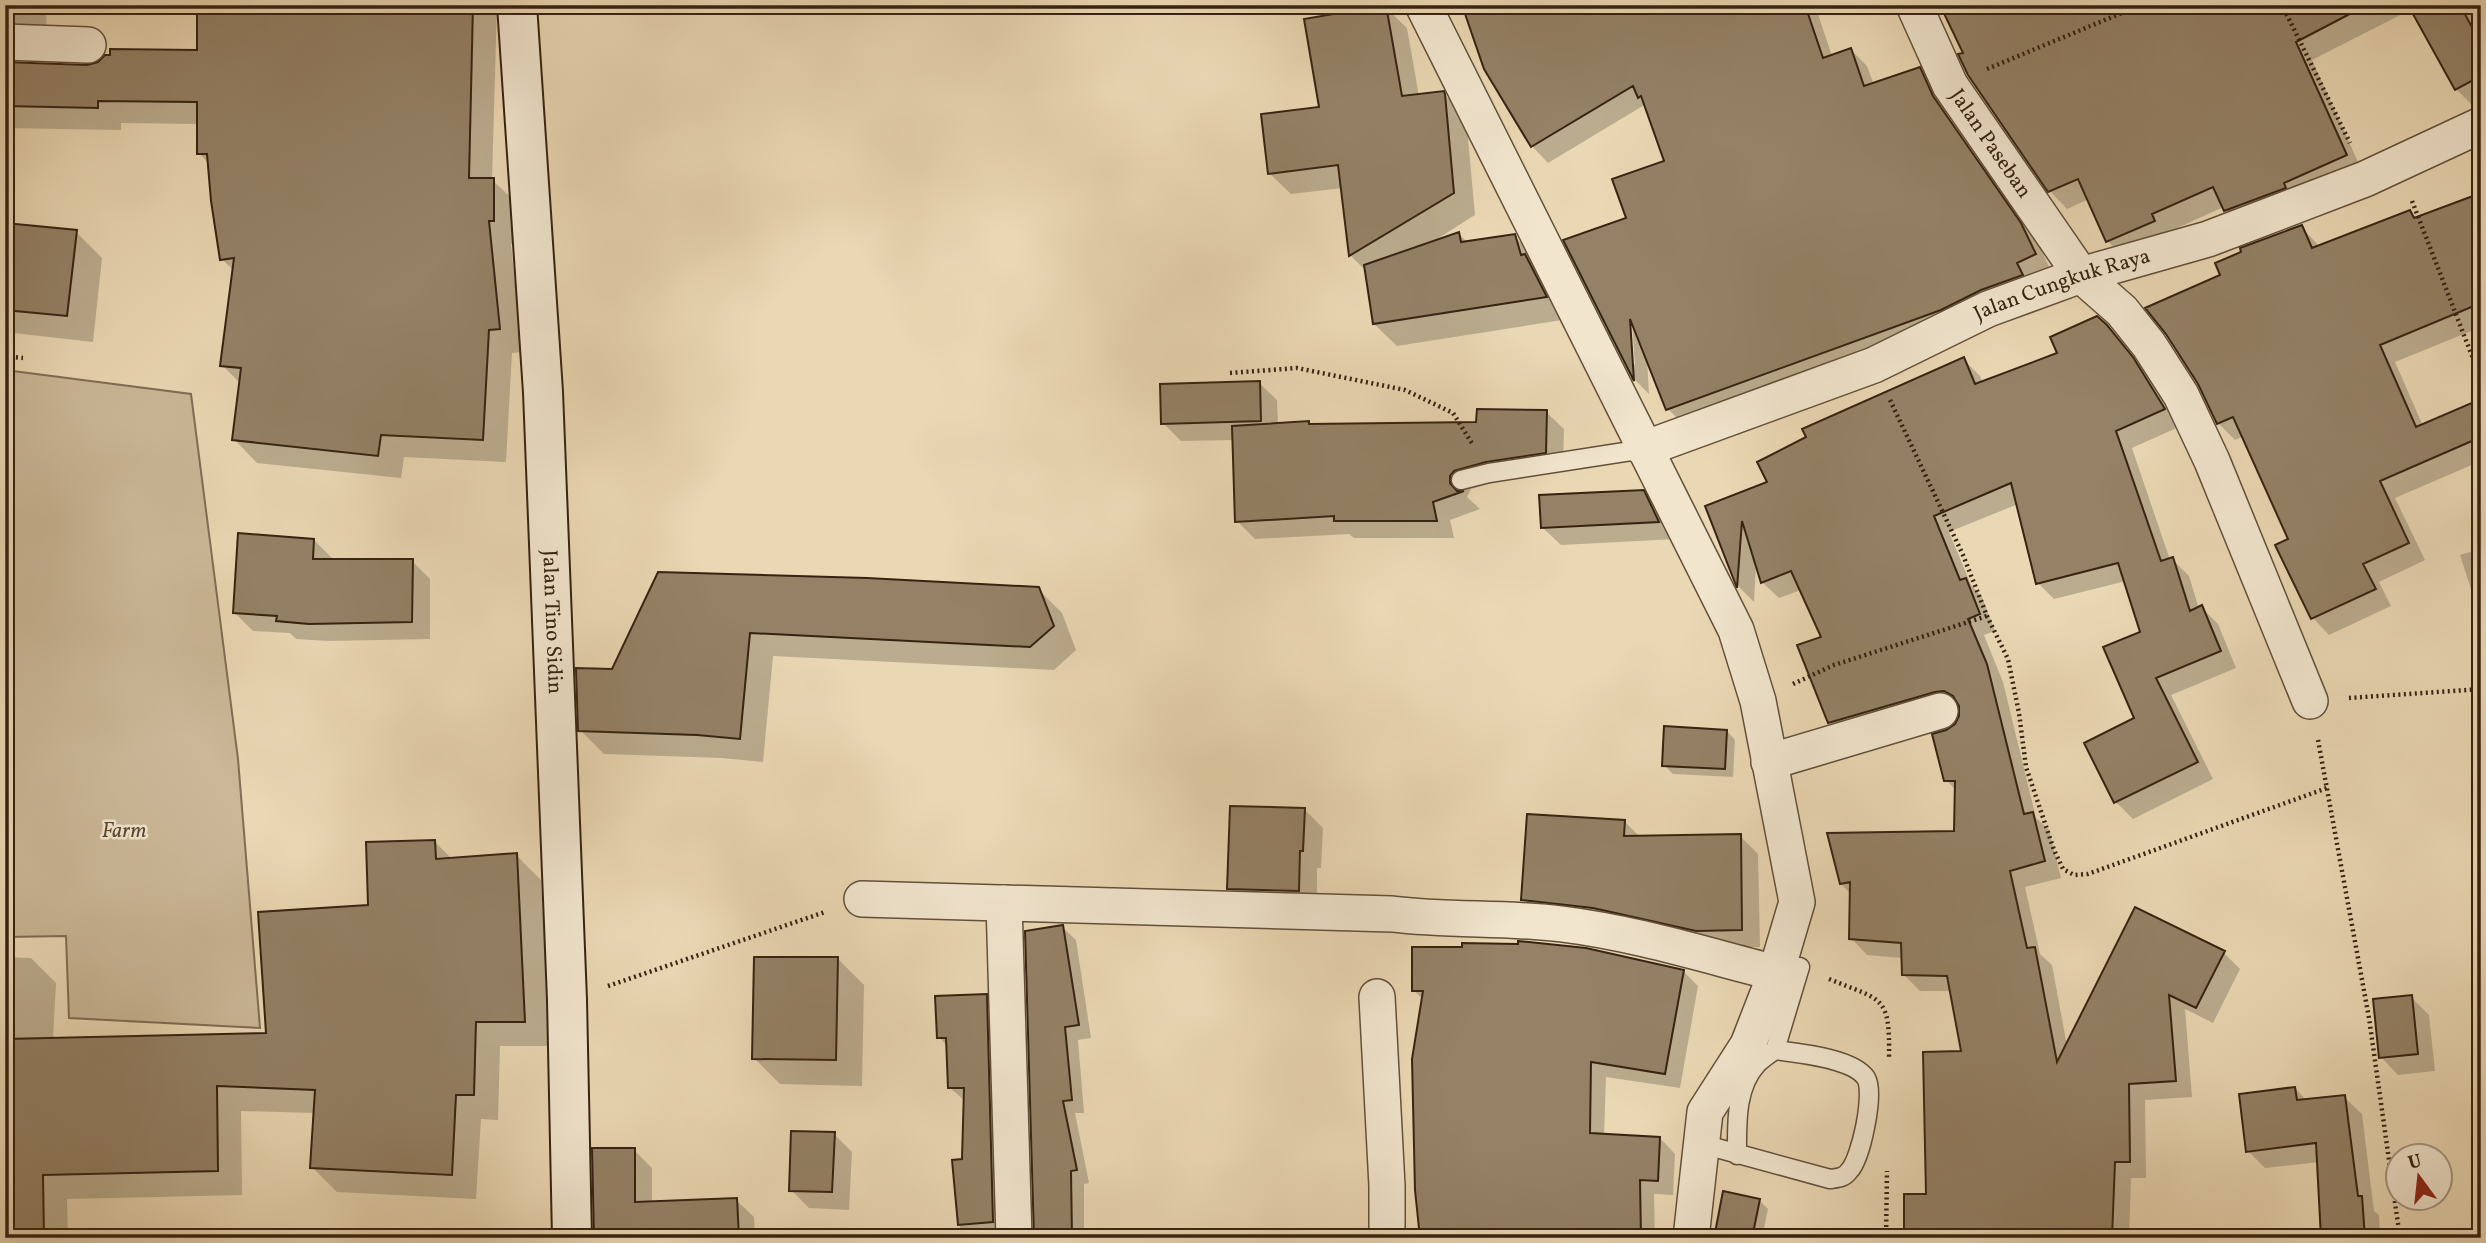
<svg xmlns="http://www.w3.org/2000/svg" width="2486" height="1243" font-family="Vollkorn,serif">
<rect width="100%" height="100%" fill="#ead7b3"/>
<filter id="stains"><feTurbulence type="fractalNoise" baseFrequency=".00286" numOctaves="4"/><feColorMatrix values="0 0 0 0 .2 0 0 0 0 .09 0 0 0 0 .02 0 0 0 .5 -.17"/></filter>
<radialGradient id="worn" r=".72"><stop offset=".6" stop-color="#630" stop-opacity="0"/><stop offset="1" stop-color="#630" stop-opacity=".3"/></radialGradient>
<path fill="#cbb898" stroke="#806e55" stroke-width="2" d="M5 370 191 394 238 759 260 1028 69 1018 66 936 5 937Z"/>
<path fill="#0003" fill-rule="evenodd" d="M5 5H46L47 45 11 54 8 64 87 67 199 52 198 5H497L492 180 517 203V244H511L522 352 512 353 506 462 404 457 401 478 257 463 234 439 241 384 222 365 234 271 222 259 210 165 199 153V124L121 123V130L5 128Z
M1482 5H1815L1832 56 1851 50 1867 66 1874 85 1916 70 1933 87 1968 158 1972 156 1989 172 2037 241 2051 271 2038 291 1684 425 1668 409 1647 359 1649 394 1635 380 1566 241 1628 219 1666 162 1646 104 1548 163 1532 146ZM1628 310H1631L1635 365 1631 362Z
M2217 5H2481V103L2474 107 2456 89 2412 9 2312 60 2363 173 2243 228 2224 207 2168 232 2171 239 2125 259 2108 241 2089 199 2067 209 2050 191Z
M1385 7 1407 28 1419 96 1443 93 1466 117 1475 215 1429 244 1459 234 1468 243 1514 236 1537 258 1568 319 1397 346 1374 324 1367 272 1351 256 1343 188 1291 194 1269 173 1321 108Z
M2481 195V327L2395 362 2423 426H2477L2481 439V461L2395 498 2425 560 2379 582 2391 606 2329 635 2313 618 2290 539 2244 436 2235 440 2218 423 2222 276 2301 227 2320 247 2410 212 2417 219Z
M5 224 76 232 102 258 93 342 5 332Z
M2106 326 2149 375 2181 426 2132 448 2170 560 2172 559 2189 576 2199 609 2202 608 2218 624 2236 668 2171 695 2213 779 2133 819 2116 802 2087 744 2136 719 2142 633 2126 581 2054 599 2038 583 2018 504 1949 532 1971 585 1982 597 1995 631 1984 635 2003 682 2036 818 2049 830 2061 878 2025 887 2040 954 2052 965 2067 1046 2224 953 2240 969 2213 1023 2185 1009 2192 1097 2145 1100 2146 1178H2131L2129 1238H1906L1928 1195 1963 1053 1952 991H1920L1903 974V958L1867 955 1851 938V894L1841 884 1956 832 1957 791 1946 780 1956 725 1961 715V707L1952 708 1846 739 1829 722 1823 638 1801 590 1779 598 1762 582 1756 564 1754 602 1739 587 1707 507 1769 483 1963 359 1980 376 1983 383 2059 354Z
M1259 383 1277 400 1278 425 1478 424 1546 412 1564 429 1563 470 1505 479 1471 489 1467 497 1480 509 1450 520 1454 538H1354L1349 534 1255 539 1237 521 1234 440 1181 441 1163 423Z
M1643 492 1661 510 1676 539 1561 545 1543 528Z
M314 540 332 558 331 561H412L430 579V639L328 641 296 639 290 633 253 631 235 613Z
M2481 549V620L2460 555Z
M659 574 1038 589 1062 613 1076 650 1054 670 773 656 763 762 722 758 604 754 580 730 613 671Z
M1727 731 1735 740 1733 777 1673 774 1664 765Z
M1305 810 1323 828 1321 868H1317V908L1247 906 1229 888Z
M1624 821 1641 838 1740 836 1758 854 1760 947 1715 948 1541 918 1523 900Z
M434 841 452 859 516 855 541 880 550 1046H500L498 1120 481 1119 476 1199 337 1192 312 1167 315 1113 241 1111 242 1195 67 1199 68 1238H5V957L31 958 56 983 53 1039 268 1035 370 906Z
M1062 927 1076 940 1091 1038 1078 1040 1084 1113H1075L1089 1183 1084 1184V1238H1036Z
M838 959 864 985 862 1086 780 1084 754 1058Z
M1683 971 1698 986 1680 1088 1606 1077 1604 1136 1660 1138 1675 1154 1673 1195 1654 1194 1655 1238H1422L1424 1000 1413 990Z
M986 996 999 1009 1006 1238H961L954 1161 964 1160 965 1101 950 1088 948 1047 939 1037Z
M2411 997 2429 1015 2435 1071 2398 1075 2381 1057Z
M2477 1035H2481V1082Z
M2295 1088 2307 1101 2344 1097 2362 1114 2374 1211 2379 1215 2380 1238H2323L2319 1162 2265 1168 2248 1151Z
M834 1134 852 1152 849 1210 809 1208 791 1190Z
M634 1150 652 1168V1203L736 1200 754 1217 755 1238H596Z
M1759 1200 1768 1209 1762 1238H1719Z"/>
<path fill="#948166" stroke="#362312" stroke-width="2" d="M197 5H473L469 178H494V221H489L500 329 489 330 483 440 381 435 378 456 232 440 241 368 220 366 234 258 220 260 211 201 207 154H197V102L98 101V108L5 106V62L87 65 98 62 105 55H110V49L197 50Z
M1386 5 1402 96 1444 91 1445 94 1454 193 1349 256 1338 165 1268 174 1261 114 1319 107 1304 19Z
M1462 5H1805L1823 58 1851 48 1864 86 1920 67 1933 96 2021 223 2036 254 2017 263 2023 275 1981 290 1941 310 1666 410 1630 319 1634 381 1563 240 1626 218 1612 179 1664 161 1641 96 1638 98 1633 86 1531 147 1484 69Z
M1940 5H2367L2296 42 2347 155 2284 183 2286 188 2224 211 2213 187 2152 214 2155 221 2106 242 2078 179 2048 192 1968 75 1958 54 1963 53Z
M2408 5H2460L2481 44V76L2455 90Z
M2481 193V303L2380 345 2416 427 2481 399V437L2380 481 2409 543 2363 564 2376 589 2311 619 2275 545 2288 539 2233 417 2217 424 2198 384 2166 334 2145 308 2220 275 2215 263 2241 252 2240 248 2302 225 2312 248 2410 210 2414 218Z
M5 223 77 230 67 316 5 310Z
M1459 232 1461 242 1515 234 1521 255 1525 254 1547 297 1373 324 1364 265Z
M2097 316 2107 325 2133 357 2165 409 2116 431 2161 561 2173 557 2190 611 2202 605 2221 651 2156 678 2198 762 2114 803 2084 743 2134 718 2103 647 2140 632 2118 563 2036 584 2011 483 1934 516 1960 580 1966 578 1980 614 1968 619 1987 664 2024 814 2033 812 2045 861 2010 871 2027 948 2035 947 2057 1062 2135 907 2225 951 2196 1008 2169 995 2176 1081 2129 1084 2130 1162H2115L2112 1238H1904V1194H1926L1923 1052 1961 1051 1947 976 1902 975 1901 943 1849 939 1850 882 1840 884 1827 833 1954 831 1955 781H1944L1932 734 1946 730 1955 724 1959 716V706L1953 696 1944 691 1935 692 1828 723 1797 645 1821 637 1791 571 1761 583 1742 521 1737 588 1705 506 1767 482 1757 462 1806 437 1802 429 1964 357 1975 384 2057 353 2050 337Z
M1260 381 1261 421 1161 424 1160 384Z
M1477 409 1547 410 1546 453 1486 462 1454 471 1450 476V483L1457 491H1464L1433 502 1437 521H1334V516L1235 522 1232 426 1309 421V424L1476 422Z
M1644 490 1659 522 1541 528 1539 495Z
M238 533 314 539 313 559H413L412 622 309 624 276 621 277 616 233 613Z
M658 572 867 578 1039 587 1054 626 1030 647 750 633 740 739 697 735 578 731 576 668 612 669Z
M1664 726 1727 730 1725 769 1662 766Z
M1230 806 1305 808 1303 851H1300L1299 891 1227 889Z
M1527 814 1625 820 1624 836 1741 834 1742 930 1696 931 1593 908 1521 900Z
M435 840 436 859 517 853 525 1022H476L474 1095H456L452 1175 310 1168 315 1090 217 1086 218 1171 43 1175 44 1238H5V1039L266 1033 258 912 368 905 366 842Z
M1063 925 1079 1025 1065 1027 1072 1100 1063 1101 1077 1170 1071 1171 1072 1238H1034L1025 931Z
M1518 941 1586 948 1684 970 1665 1074 1591 1062 1590 1133 1660 1137 1658 1181 1640 1180 1641 1238H1420L1415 1190 1412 1059 1423 991H1412V947H1462V943L1518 944Z
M754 957H838L836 1060 752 1059Z
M987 994 993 1222 958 1225 952 1160 962 1159 964 1088H948L946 1038H937L935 996Z
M2412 995 2418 1054 2379 1058 2373 999Z
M2295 1087 2297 1100 2345 1095 2358 1196H2362L2365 1238H2321L2316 1143 2246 1152 2239 1094Z
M791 1131 835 1132 832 1192 789 1191Z
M592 1148H635V1202L737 1198 739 1238H594Z
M1723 1191 1760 1199 1752 1238H1714Z"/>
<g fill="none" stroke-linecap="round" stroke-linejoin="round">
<defs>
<path id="lane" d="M1461 480 1489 473 1644 449
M1775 1050 1800 967
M1702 1144 1830 1179C1838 1178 1844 1178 1849 1171 1861 1159 1875 1093 1866 1078 1853 1058 1797 1053 1775 1050 1769 1054 1762 1059 1757 1064 1735 1088 1737 1125 1737 1155"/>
<g id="street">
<path d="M1423 5 1736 630 1758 701 1797 902 1776 973 1748 1045 1705 1112 1691 1238"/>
<path id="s1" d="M1914 5 1950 85 2081 275 2122 311 2149 345 2181 395 2212 461 2310 701"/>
<path d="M5 42 88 45"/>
<path id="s2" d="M1644 449 1874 365 1988 309 2081 275 2208 239 2365 179 2481 125"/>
<path d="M1769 762 1940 711"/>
<path d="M862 899 1392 914C1449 921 1507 917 1562 924 1635 933 1705 955 1776 973"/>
<path d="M1004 903 1014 1238"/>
<path d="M1377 997 1387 1186V1238"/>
</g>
<g id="secondary">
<path id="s3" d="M517 5 543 392 567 1000 572 1238"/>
</g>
</defs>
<use href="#lane" stroke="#63503a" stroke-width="21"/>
<use href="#street" stroke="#63503a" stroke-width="38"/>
<use href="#secondary" stroke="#362312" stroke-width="42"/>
<path stroke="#362312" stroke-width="4.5" stroke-dasharray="2 3.5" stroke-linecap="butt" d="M2284 9 2350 143
M1987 69 2141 5
M2412 201 2481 379
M5 356 23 358
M1230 373 1297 368 1405 390 1453 413 1473 445
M1890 400 1963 555 1987 616 2008 659 2019 713 2026 767 2054 850 2063 869 2074 875 2088 874 2327 788
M1793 684 1834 665 1987 616
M2349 698 2481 689
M2318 740 2369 1018 2400 1238
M1829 979C1883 1001 1890 995 1889 1057
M608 986 825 912
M1886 1238 1887 1171"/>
<use href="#lane" stroke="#f1e5ce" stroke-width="18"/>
<use href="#street" stroke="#f1e5ce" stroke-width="35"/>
<use href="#secondary" stroke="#f1e5ce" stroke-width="38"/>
</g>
<g text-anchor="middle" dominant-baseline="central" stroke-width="5" stroke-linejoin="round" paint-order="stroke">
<g font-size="21" fill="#362312" stroke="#f1e5ce">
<text stroke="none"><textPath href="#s1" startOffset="159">Jalan Paseban</textPath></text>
<text stroke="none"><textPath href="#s2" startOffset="450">Jalan Cungkuk Raya</textPath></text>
<text stroke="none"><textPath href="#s3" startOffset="618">Jalan Tino Sidin</textPath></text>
</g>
<g font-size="21" font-style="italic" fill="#5b4834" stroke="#f1e5ce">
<text x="124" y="831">Farm</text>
</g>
</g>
<rect width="2486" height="1243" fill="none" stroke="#ead7b3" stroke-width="28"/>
<rect x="7" y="7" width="2472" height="1229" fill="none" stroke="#362312" stroke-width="3.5"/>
<rect x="14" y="14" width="2458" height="1215" fill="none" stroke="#362312" stroke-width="2"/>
<g transform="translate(2419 1177) rotate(345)"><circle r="33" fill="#f1e5ce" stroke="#a69783" stroke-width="2"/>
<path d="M0-5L12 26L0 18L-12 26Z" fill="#8f2418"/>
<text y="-10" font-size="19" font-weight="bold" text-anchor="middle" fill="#362312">U</text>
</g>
<rect width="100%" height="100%" filter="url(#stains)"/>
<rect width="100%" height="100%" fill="url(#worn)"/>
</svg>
